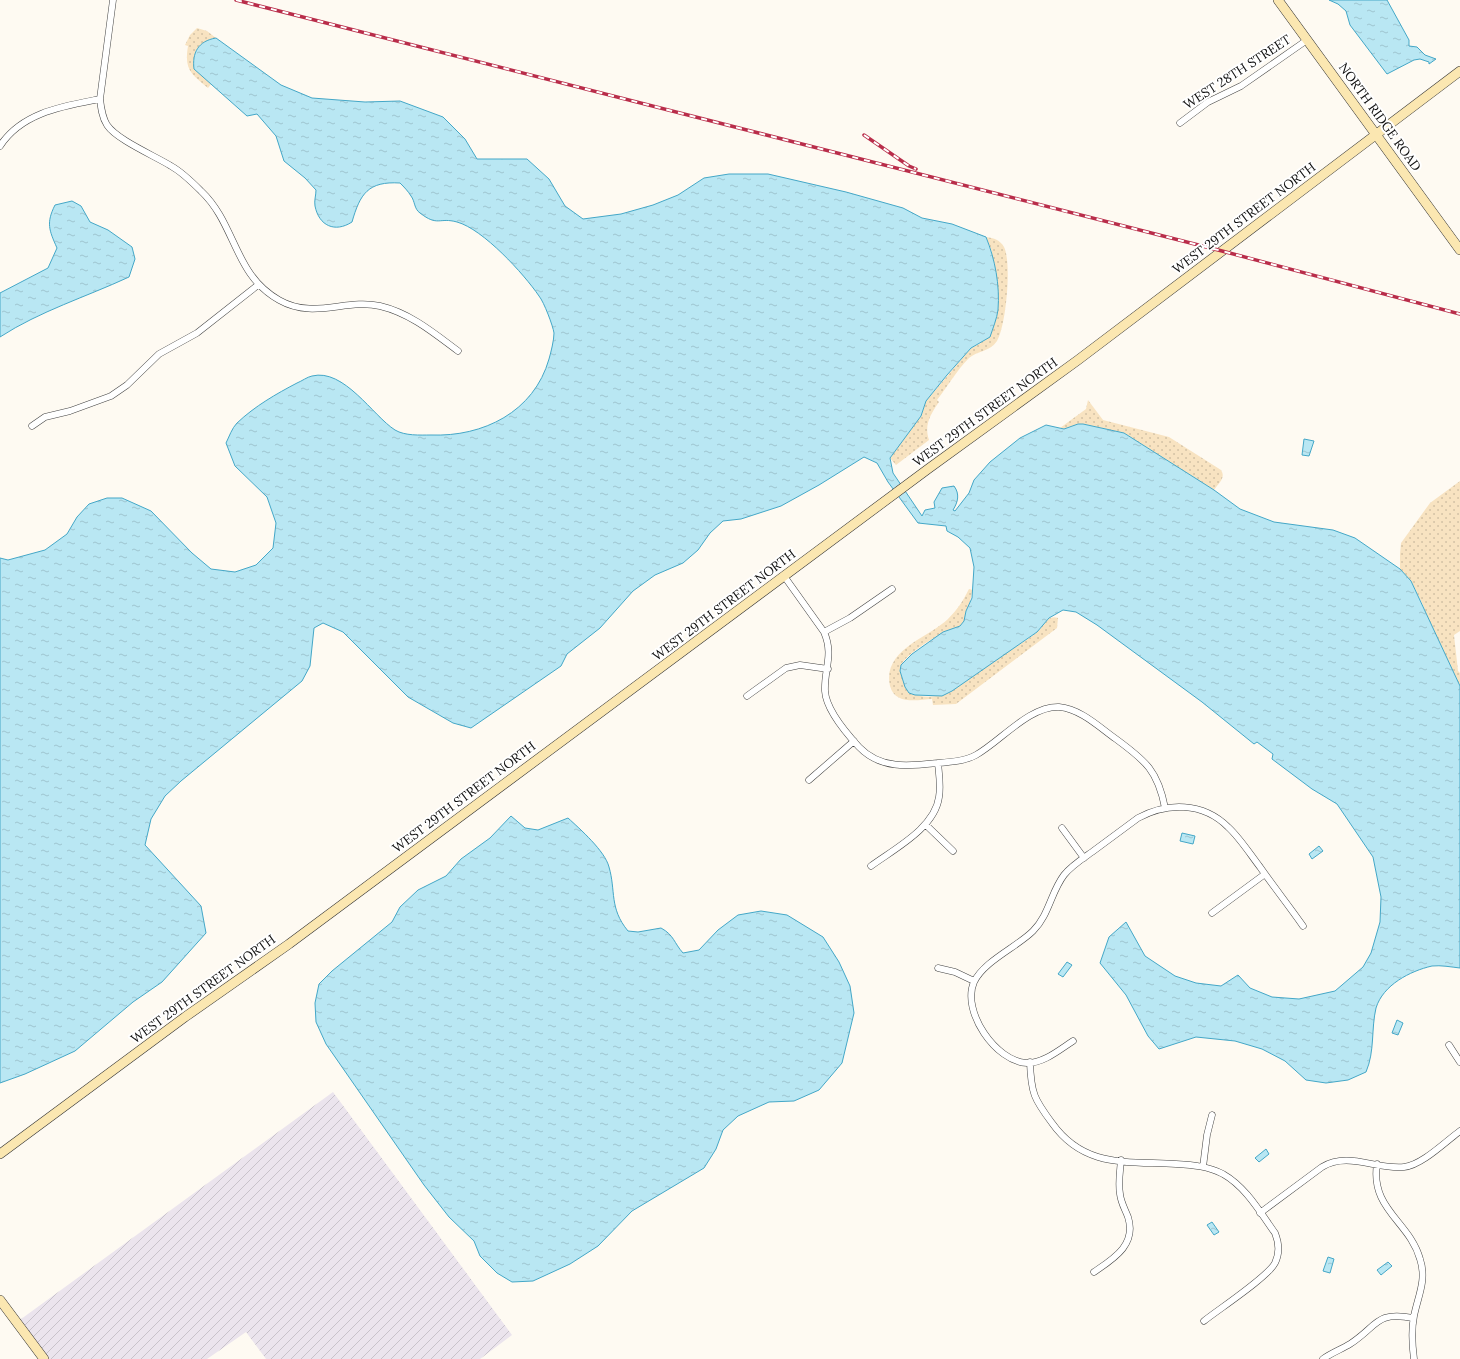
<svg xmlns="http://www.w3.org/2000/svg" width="1460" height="1359" font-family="Lora,serif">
<defs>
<pattern id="industrial-furrows" width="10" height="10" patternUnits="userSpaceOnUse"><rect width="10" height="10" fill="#ebe4ed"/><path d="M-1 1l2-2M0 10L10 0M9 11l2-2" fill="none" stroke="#c8c2ca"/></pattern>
<pattern id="sand-dots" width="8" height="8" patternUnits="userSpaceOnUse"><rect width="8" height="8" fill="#f8e3c1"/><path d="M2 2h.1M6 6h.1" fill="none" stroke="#d3c2a5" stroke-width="1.8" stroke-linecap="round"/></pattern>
<pattern id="water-ripples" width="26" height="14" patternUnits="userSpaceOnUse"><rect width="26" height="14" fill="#b9e7f3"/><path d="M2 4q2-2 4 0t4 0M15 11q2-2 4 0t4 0" fill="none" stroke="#9ec5cf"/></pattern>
</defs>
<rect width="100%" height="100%" fill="#fefaf2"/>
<path fill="url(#industrial-furrows)" d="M333 1092 512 1335 480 1359H266L246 1332 207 1359H44L17 1322Z"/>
<path fill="url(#sand-dots)" d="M197 28 207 31 216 38 210 39 194 69 212 83 208 88C191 74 184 70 188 46L185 45 190 35Z
M986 237C994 238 1000 240 1004 247 1012 263 1006 326 997 341 991 351 977 351 969 358 957 370 947 387 937 400L939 402C930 415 924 425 929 440L896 465 890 458 921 416 926 401 971 348 981 343 992 252Z
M1088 400 1103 420 1169 437 1221 470C1226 478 1219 483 1214 490L1124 433 1083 424 1064 429 1060 428 1086 409Z
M1460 481V631L1454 635 1458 671 1460 673V686L1430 625 1422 603 1411 581 1400 569V554L1401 543 1430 503Z
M969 589 973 590 964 621 960 626C945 630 909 651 901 665 899 669 901 675 903 680 909 701 935 699 952 691 974 670 1009 653 1035 634 1043 628 1047 614 1058 618L1057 628 956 704 933 705 932 699C917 700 895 705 890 686 882 650 928 638 948 619 957 610 963 601 969 589Z"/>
<path fill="url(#water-ripples)" stroke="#44a7c7" d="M1329 0H1387L1409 40V46L1417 47 1425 55 1436 59 1429 64V62L1420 59 1414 60 1387 74 1350 25 1346 11 1338 4Z
M216 38 281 85 312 98 365 102 400 101 443 117 465 139 477 159H527L549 179 565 206 583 219 621 214 653 205 678 195 704 178 729 174H768L846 192 903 208 922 218 952 224 986 237C995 259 1000 285 998 310 997 318 993 328 990 337L971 348 947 375 926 401 921 416 890 458 893 473 922 516 925 510 935 508 934 502 942 488 954 486C960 494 958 502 953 510L955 511 969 493 974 480 990 462 1020 438 1046 425 1064 429 1078 424H1083L1124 433 1214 490 1240 509 1274 522 1333 530 1355 538 1400 569 1411 581 1460 686V968C1451 967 1441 965 1432 966 1410 971 1383 985 1376 1008 1371 1029 1375 1051 1366 1072L1348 1080 1326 1083 1306 1080 1285 1061 1262 1049 1235 1041 1196 1037 1159 1049 1148 1036 1126 995 1100 963 1109 937 1126 922 1145 956 1175 976 1196 983 1221 986 1238 975 1250 988 1272 997 1299 999 1335 991 1363 967 1371 953 1380 922 1381 897 1373 857 1337 804 1312 789 1272 759 1273 754 1257 742 1254 744 1202 702 1097 625 1076 612 1063 610 1049 618 1037 632 952 691 942 696 915 695 909 693 905 687 900 671 901 665 912 654 943 632 960 626 964 621 966 611 972 598 974 567 970 548 958 537 947 531 946 526 918 523 888 482 877 463 864 457 819 485 781 506 741 519 723 521 710 533 698 550 683 563 655 575 633 591 600 628 567 654 561 666 471 728 453 723 408 697 343 632 323 623 314 628 310 666 302 681 181 781 165 796 151 819 145 845 201 906 206 933 162 982 133 1002 75 1051 25 1074 0 1083V558L8 560 45 550 67 534 77 517 89 504 107 498H122L151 511 192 553 211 569 235 572 256 565 273 548 276 523 267 497 235 466 226 443C229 437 232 428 237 423 255 406 276 394 297 383 302 381 307 377 312 376 344 368 373 416 395 430 405 436 420 435 431 435 483 437 534 412 549 359 551 352 554 340 554 333 553 326 544 302 539 296 524 274 483 229 457 222 439 217 438 227 420 213 414 209 415 201 411 196 408 191 404 187 400 183 368 181 360 194 352 222 335 233 319 226 315 206 314 201 316 195 316 190L305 178 284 161 276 136 257 114 247 116 194 69C192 53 198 41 216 38Z
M72 201 81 206 90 222 108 230 132 247 135 259 129 277C86 297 40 311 0 337V293L48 268 57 248C49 230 46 223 55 205Z
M1304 439 1314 441 1309 456 1302 455Z
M511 816 525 828 538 830 568 818C580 829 605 851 609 867 616 891 609 908 628 931L638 932 661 928C674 935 674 943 683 953L699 950 718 930 738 915 761 911 787 915 823 937 839 962 850 986 854 1013 842 1063 819 1090 794 1101 769 1102 738 1116 723 1130 716 1149 704 1168 632 1211 598 1246 570 1264 533 1281 512 1282 497 1273 480 1256 474 1241 449 1217 424 1185 326 1044 316 1022 315 1003 319 984 332 971 392 922 400 907 418 890 446 876 461 859 490 838Z
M1182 833 1195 836 1193 844 1180 841Z
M1319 846 1323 851 1312 859 1309 854Z
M1067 962 1072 965 1063 977 1058 974Z
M1397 1020 1403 1023 1398 1035 1392 1033Z
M1266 1149 1269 1154 1259 1162 1255 1158Z
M1212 1222 1219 1232 1214 1235 1207 1225Z
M1328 1257 1334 1259 1330 1273 1323 1271Z
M1388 1262 1392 1266 1381 1275 1377 1270Z"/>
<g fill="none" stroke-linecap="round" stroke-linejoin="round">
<defs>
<path id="street" d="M113 0 100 99C101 108 102 117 107 125 117 140 155 156 171 166 182 172 192 182 201 191 236 224 234 275 279 300 314 320 346 298 380 306 410 313 434 333 458 351
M1180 123 1208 102 1241 86 1307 40
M0 146C22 112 64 106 100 99
M32 426 45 417 70 411 111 396 127 385 159 354 197 333 258 285
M784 576 824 632C834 655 824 669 825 691 826 709 847 734 859 747 881 770 910 766 938 763 951 762 965 761 976 755 1001 741 1029 706 1059 707 1081 709 1099 727 1116 739 1146 761 1158 771 1165 808
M824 632 850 618 892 589
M747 696 786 668 800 665 828 669
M809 780 854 741
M926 825 953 851
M1062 828 1084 858
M871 866C894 849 935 828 939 797 941 786 939 774 938 763
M1212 913 1265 874
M938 968 955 972 974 981
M1073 1041C1059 1050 1044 1063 1027 1063 996 1062 961 1011 974 982 984 961 1017 947 1033 931 1049 915 1051 892 1064 875 1071 866 1082 859 1092 852 1107 841 1123 829 1138 818 1167 802 1203 802 1228 827 1240 838 1250 854 1260 867 1274 887 1289 906 1303 926
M1449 1045 1460 1062
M1030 1062C1031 1093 1034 1099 1052 1123 1084 1168 1126 1161 1176 1164 1192 1165 1208 1166 1223 1174 1246 1187 1260 1212 1275 1233 1279 1243 1280 1253 1275 1263 1268 1277 1219 1309 1204 1321
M1377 1164C1370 1209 1410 1222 1420 1259 1427 1280 1418 1296 1414 1316 1411 1331 1412 1344 1414 1359
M1203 1167 1207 1135 1212 1115
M1260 1213 1322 1167C1348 1151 1376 1170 1404 1167 1422 1165 1445 1142 1460 1131
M1094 1272C1113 1259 1137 1245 1128 1217 1125 1209 1121 1203 1120 1194 1118 1183 1120 1172 1121 1160
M1323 1359C1331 1353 1342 1349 1350 1344 1378 1326 1375 1311 1413 1318"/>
<path id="secondary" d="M1278 0 1460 250
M0 1154 185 1017 289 944 928 469 1078 360 1460 71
M0 1300 44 1359"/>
</defs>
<use href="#street" stroke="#424242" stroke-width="7"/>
<use href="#secondary" stroke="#313131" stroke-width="10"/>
<use href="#street" stroke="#fff" stroke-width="6"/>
<use href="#secondary" stroke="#fbe7b1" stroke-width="9"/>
<defs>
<path id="rail" d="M236 0 1222 251 1460 314
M864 135 909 166 916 169"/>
</defs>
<use href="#rail" stroke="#b92d4a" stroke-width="3.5"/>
<use href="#rail" stroke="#fff" stroke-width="2" stroke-dasharray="6" stroke-linecap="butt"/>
</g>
<g text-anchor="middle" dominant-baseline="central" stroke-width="4" stroke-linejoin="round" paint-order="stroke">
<g font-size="13" fill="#0f0f0f" stroke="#fff">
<text transform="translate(1237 72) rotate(-33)">WEST 28TH STREET</text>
<text transform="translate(1380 117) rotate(54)">NORTH RIDGE ROAD</text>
<text transform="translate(1244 218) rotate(-37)">WEST 29TH STREET NORTH</text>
<text transform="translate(985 412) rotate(-36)">WEST 29TH STREET NORTH</text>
<text transform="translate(724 605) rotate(-37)">WEST 29TH STREET NORTH</text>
<text transform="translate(464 797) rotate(-37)">WEST 29TH STREET NORTH</text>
<text transform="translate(203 989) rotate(-36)">WEST 29TH STREET NORTH</text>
</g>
</g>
</svg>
